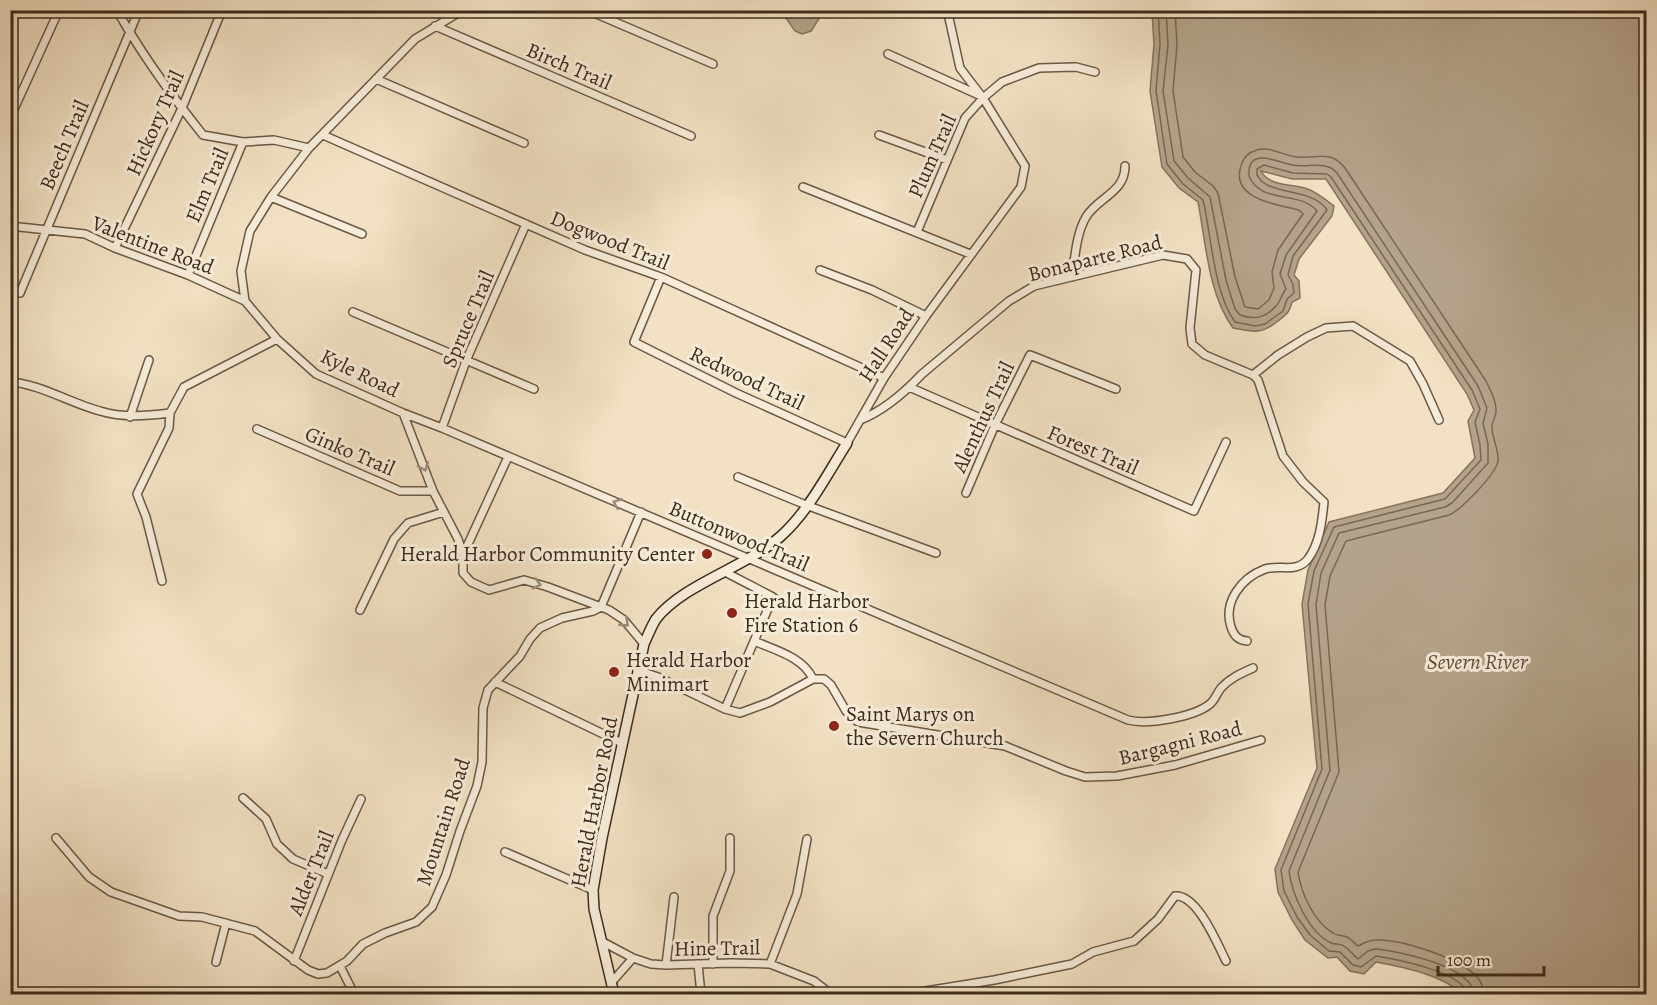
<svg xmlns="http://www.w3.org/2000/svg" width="1657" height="1005" font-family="Alegreya,serif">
<rect width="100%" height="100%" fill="#f2e1c4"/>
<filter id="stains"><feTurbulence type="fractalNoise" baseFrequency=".00333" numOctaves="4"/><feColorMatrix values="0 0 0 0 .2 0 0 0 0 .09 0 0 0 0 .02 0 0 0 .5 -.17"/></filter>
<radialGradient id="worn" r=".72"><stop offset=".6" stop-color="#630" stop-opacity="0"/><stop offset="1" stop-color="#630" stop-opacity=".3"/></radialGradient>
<path fill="#b4a38b" stroke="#84735e" stroke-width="1.5" d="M781 11V10L824 11 811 31 802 34 795 31Z
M1152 11H1646V994H1464C1438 974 1408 968 1376 962L1364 974 1350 971 1337 957 1328 958 1305 940 1292 920 1278 892 1275 869 1317 768 1302 604 1308 570 1329 522 1443 493 1475 458 1468 421 1474 410 1467 394 1326 179H1292L1261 171C1270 188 1295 183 1310 190 1319 194 1326 200 1334 206L1332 216 1299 259 1294 275 1299 281 1300 298 1292 302C1289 313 1287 314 1278 321 1261 335 1253 332 1233 328 1208 294 1206 243 1198 202L1179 188 1162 167 1150 91 1154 44Z"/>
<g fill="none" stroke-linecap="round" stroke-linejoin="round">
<path stroke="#786753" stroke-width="1.5" d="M1158 10 1160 44 1156 91 1167 164 1183 184 1203 200C1212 237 1213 291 1235 322L1255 326 1265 324 1283 311 1287 299 1294 293 1293 284 1288 275 1293 256 1327 210C1311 186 1268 197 1257 175V169L1264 165 1293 173 1327 174 1331 177 1472 390 1480 409 1475 422 1480 445 1481 460 1445 499 1334 527 1314 571 1308 604 1322 769 1281 870 1284 891 1297 917 1310 935 1329 951 1340 952 1353 965 1361 967 1376 956C1395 959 1464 972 1467 994
M1166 10 1168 45 1163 91 1174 161 1188 178 1210 197 1226 280 1235 309 1240 315C1254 320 1265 318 1276 306 1280 302 1282 294 1286 289L1280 274 1286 255 1317 211C1300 190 1261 205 1249 176 1247 146 1277 162 1292 165 1307 168 1326 160 1337 173L1478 386 1487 408 1483 423 1488 444V463L1452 503 1445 507 1339 533 1321 573 1316 605 1330 770 1289 871C1292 894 1308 932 1331 943 1335 945 1340 943 1344 946 1350 950 1353 955 1358 959L1368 951 1375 949C1399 951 1472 966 1474 994
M1175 10 1177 45 1173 91 1183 157 1195 172 1213 186 1218 193 1235 277 1245 307 1258 309 1269 300 1274 288 1272 272 1278 250 1303 214 1299 210C1278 205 1230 199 1241 166 1243 158 1249 152 1257 150 1270 146 1284 156 1297 157 1308 158 1320 155 1330 157 1337 159 1341 163 1345 168L1486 381C1490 390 1497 401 1496 411 1496 416 1493 420 1492 425 1491 436 1499 449 1498 461 1496 474 1461 510 1449 515L1346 541 1330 576 1325 605 1339 772 1298 872C1301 893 1314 922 1333 933 1337 936 1342 935 1347 937 1351 939 1354 943 1358 946 1364 943 1369 940 1376 940 1401 939 1460 958 1477 977 1482 982 1483 988 1483 994"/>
<defs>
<path id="street" d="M117 10C141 54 172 96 203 135L243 142 274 140 309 148
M463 10 415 39 309 148 271 197 250 231 241 271 245 301 277 339 316 374 403 413 442 428 1128 720C1148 725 1194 717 1210 704 1215 700 1217 693 1221 688 1230 678 1242 673 1253 668
M587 10 713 64
M435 26 691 136
M888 54 981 96
M376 79 524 143
M10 118 59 10
M323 135 585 250 661 277 884 378
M879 135 947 160
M803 187 970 254
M271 197 362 234
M10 226 85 234 115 248 188 275 245 301
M917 232 965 118 983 98 1002 82 1039 68 1076 67 1095 72
M115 248 182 108 222 10
M820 270 872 290 926 316
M188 275 243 142
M661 277 634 342 736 393 847 443 884 378 926 316 1021 187 1025 166 983 98 960 68 949 18 953 10
M1072 277C1075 258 1076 234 1086 217 1098 197 1125 193 1125 166
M20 293 139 10
M353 312 534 389
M1253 375 1278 355 1307 337 1326 328 1353 326 1410 361 1423 384 1439 420
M10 382C37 383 73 404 100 411 123 418 146 416 170 413
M909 387 1194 511 1226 442
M403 413 433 491 458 539 463 555V573L471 582 489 590 524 580 548 587 609 610 624 620 644 644
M130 417 149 360
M860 420C883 411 905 392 922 374L1009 301 1034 286 1163 255 1187 259 1196 270 1190 328 1192 344 1205 355 1253 375 1258 380 1283 456 1303 482 1324 502C1322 521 1320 543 1308 559 1296 574 1280 564 1265 569 1241 578 1223 602 1231 627 1234 636 1238 640 1247 641
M442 428 466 361 526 224
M257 429 400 491H433
M738 477 806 505 936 553
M966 493 995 425 1030 355 1116 389
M463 555 508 457
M162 581 146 517 137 494 169 428 170 413 184 387 277 339
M601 607 641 512
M360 610 394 539 408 523 444 512
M754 641C775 650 803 657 813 679
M637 670 658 677 725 709 740 713 770 702 813 679H824L831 685 846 711 858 722 1005 746 1066 771 1085 777 1117 776 1175 765 1261 740
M495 682 622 743
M725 709 773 597 725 572
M243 798 266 819 277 844 293 859 328 874
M56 838 89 877 111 892 179 916 202 917 255 931 308 970 318 974 327 973 347 961 363 944 385 933 416 922 432 907 446 875 460 831 477 786 482 762 483 708 488 690 520 656 530 639 540 628 562 618 593 611 601 607
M505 852 593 890
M601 941 633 958 651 964 666 965 731 963 770 964 814 981 831 994
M294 961 342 840 361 799
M216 962 226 923
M698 964 701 994
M713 964V916L730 871V838
M770 964 797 894 807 839
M666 965 674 897
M340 966 354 994
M611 983 633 958
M947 988 960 994
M907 994 994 980 1072 964 1093 952 1134 941 1158 919 1175 896C1197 894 1217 943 1226 961"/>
<path id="secondary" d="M614 994 594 909 593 890 602 838 644 644C648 635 651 627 656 619 683 584 747 567 781 536 808 512 828 473 847 443"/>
</defs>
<use href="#street" stroke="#6a5845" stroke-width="10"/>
<use href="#secondary" stroke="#3c2b1b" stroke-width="12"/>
<use href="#street" stroke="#f7ecd9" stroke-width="7"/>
<use href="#secondary" stroke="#f7ecd9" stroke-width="9"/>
</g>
<defs><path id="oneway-chevron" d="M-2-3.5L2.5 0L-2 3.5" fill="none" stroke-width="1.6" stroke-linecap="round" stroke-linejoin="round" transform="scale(1.5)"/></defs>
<g stroke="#9a8c7a">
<use href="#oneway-chevron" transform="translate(424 467) rotate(68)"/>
<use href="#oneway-chevron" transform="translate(617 503) rotate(-158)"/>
<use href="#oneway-chevron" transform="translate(537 584) rotate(15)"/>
<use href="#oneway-chevron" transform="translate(625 623) rotate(43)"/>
</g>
<g fill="#8f2418" stroke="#f7ecd9" stroke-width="2">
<circle cx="707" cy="554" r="6"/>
<circle cx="732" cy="613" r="6"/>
<circle cx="614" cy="672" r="6"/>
<circle cx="834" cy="726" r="6"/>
</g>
<g text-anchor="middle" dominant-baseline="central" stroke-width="6" stroke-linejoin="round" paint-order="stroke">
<g font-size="21" fill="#3c2b1b" stroke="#f7ecd9">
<text transform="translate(569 66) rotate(23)">Birch Trail</text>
<text transform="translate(155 123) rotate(-66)">Hickory Trail</text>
<text transform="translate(64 145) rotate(-67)">Beech Trail</text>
<text transform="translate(932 156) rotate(-66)">Plum Trail</text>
<text transform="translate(207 185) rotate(-67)">Elm Trail</text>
<text transform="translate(610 240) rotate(22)">Dogwood Trail</text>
<text transform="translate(153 245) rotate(21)">Valentine Road</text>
<text transform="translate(1095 258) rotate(-14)">Bonaparte Road</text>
<text transform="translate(468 319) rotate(-67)">Spruce Trail</text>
<text transform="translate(886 345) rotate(-57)">Hall Road</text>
<text transform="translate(360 373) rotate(26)">Kyle Road</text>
<text transform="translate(747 378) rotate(25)">Redwood Trail</text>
<text transform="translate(983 417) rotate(-65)">Alenthus Trail</text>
<text transform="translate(1093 450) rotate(23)">Forest Trail</text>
<text transform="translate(350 451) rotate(23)">Ginko Trail</text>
<text transform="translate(739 536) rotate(23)">Buttonwood Trail</text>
<text transform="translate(1180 743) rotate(-14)">Bargagni Road</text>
<text transform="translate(594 802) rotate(-79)">Herald Harbor Road</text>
<text transform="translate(443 822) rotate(-72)">Mountain Road</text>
<text transform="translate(311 873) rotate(-68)">Alder Trail</text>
<text transform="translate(717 948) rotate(-1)">Hine Trail</text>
</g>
<g font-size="21" fill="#3c2b1b" stroke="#f7ecd9" text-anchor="start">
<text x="695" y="554" text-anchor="end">Herald Harbor Community Center</text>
<text x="744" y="601">Herald Harbor<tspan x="744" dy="24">Fire Station 6</tspan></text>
<text x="626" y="660">Herald Harbor<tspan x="626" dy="24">Minimart</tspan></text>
<text x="846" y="714">Saint Marys on<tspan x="846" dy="24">the Severn Church</tspan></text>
</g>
<g font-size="22" font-style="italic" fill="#604f3d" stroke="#f7ecd9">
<text x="1477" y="662">Severn River</text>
</g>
</g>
<rect width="1657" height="1005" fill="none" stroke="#f2e1c4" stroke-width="36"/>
<rect x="12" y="12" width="1633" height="981" fill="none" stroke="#3c2b1b" stroke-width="3"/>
<rect x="18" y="18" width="1621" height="969" fill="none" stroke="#3c2b1b" stroke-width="1.5"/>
<path d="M1438 966v9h106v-9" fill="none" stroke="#3c2b1b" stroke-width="3"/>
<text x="1447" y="966" font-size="18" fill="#3c2b1b" stroke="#f7ecd9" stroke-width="4.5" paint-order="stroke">100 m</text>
<rect width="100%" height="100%" filter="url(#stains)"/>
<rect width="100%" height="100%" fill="url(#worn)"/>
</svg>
